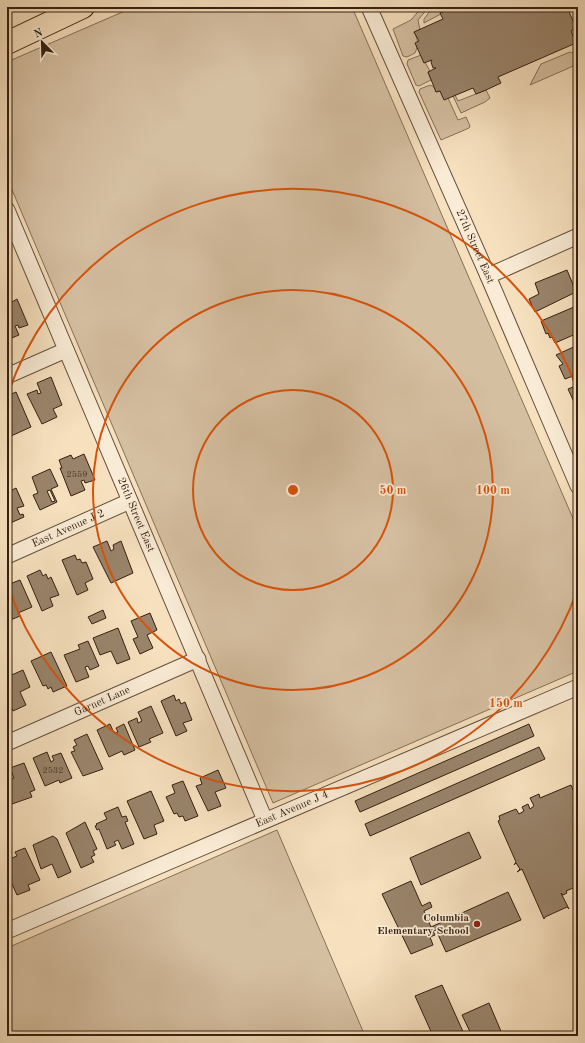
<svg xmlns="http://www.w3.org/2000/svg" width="585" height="1043" font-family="'Old Standard TT',serif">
<rect width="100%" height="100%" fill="#f6e0be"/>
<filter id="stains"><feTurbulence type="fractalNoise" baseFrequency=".005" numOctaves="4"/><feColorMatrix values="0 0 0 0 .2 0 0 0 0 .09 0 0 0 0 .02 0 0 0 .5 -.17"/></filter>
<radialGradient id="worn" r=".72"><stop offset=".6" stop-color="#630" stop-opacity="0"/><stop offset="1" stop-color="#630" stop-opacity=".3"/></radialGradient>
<path fill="#d5bfa1" stroke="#857059" d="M134 7H352L578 530V671L273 803 7 178V62Z
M422 7H429L418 20 420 30 414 32C418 40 419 44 415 53L407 57 403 56 393 29 411 20Z
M433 7H450V9L424 23V19Z
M570 52 578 55V64L530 85 541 64Z
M421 55 430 71 428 72 431 80 419 86 416 85 407 64 408 60Z
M430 85 434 87 436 92 440 91 448 98 458 120 466 117 470 126 469 128 441 140 419 92 420 89Z
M486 90 490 98 485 102 461 113 453 96 455 95 458 101Z
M277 830 365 1036H7V948Z"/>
<path fill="#99846b" stroke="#352011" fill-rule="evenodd" d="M454 7H561V9L567 7 576 28 571 31 576 43 498 77 501 83 486 90 476 94 473 88 444 100 440 91 436 92 428 72 436 68H433L431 62 432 60 424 63 415 43 419 41 414 32 443 19 440 13Z
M7 261 11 271 7 273Z
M567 270 576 292 535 312 529 299 539 294 535 283Z
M8 291 12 302 17 299 28 325 19 328 18 325 15 326 19 335 7 340Z
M574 307 578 317V325L575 326 578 333 555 343 552 337 550 338 548 333 546 334 541 321Z
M578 345V374L565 379 559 366 563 364 556 355Z
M51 377 62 405 53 409 57 417 42 424 27 394 37 390 38 394 41 393 37 383Z
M578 385V403L577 401 574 402 568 389Z
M16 392 31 427 11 436 7 428V396Z
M84 454 95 480 85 483 84 480 81 481 85 490 71 496 60 468H62L59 460 71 455 73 459Z
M50 469 58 486 51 489 57 502 40 510 33 495 38 493 32 477ZM50 490 55 501 52 502 47 491Z
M16 488 24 506 17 508 20 515 23 514 24 517 8 524 7 489 8 492Z
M107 541 111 551 114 549 113 545 121 541 133 573 111 583 93 547Z
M75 555 77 560 80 559 82 563 86 562 93 579 85 583 88 590 77 595 62 560Z
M40 570 43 576 46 574 48 579 51 577 59 595 50 598 53 606 42 611 27 576Z
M20 580 32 607 18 613 20 616 8 621 7 594 8 596 11 594 7 585Z
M103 610 106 618 92 624 88 617Z
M150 613 157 630 147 635 153 648 140 654 133 639 138 637 131 621Z
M118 628 130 659 117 664 111 651 100 655 93 638Z
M88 641 99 666 90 670 88 666 85 667 89 677 76 682 64 655 80 649 78 645Z
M51 652 67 686 53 692 51 687 48 689 46 685 43 686 31 661Z
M23 670 30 687 20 692 26 705 13 711 7 698V696L11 694 7 684V677Z
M174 695 176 701 179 699 181 704 185 702 192 720 183 723 187 731 176 736 161 701Z
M151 706 163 733 149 739 151 742 139 747 128 722 137 718 138 723 142 721 138 712Z
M110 724 114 733 118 732 116 728 124 724 135 750 124 755 122 751 109 757 97 730Z
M529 724 534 736 360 812 355 801Z
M87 734 103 769 83 776 71 752 75 751 73 747 77 745 74 740Z
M539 747 545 759 370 836 365 824Z
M47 752 51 762 54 760 52 756 61 753 72 778 60 783 59 780 45 786 33 758Z
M24 763 35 790 30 792 32 797 12 804 7 792V776L9 775 11 779 14 778 10 768Z
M218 770 226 788 215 792 221 806 208 811 196 786 202 784 200 778Z
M183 781 198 816 185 821 183 816 179 817 177 813 174 814 166 797 175 793 172 785Z
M571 785 575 794 578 791V886L566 891 567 893 563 895 561 893 569 909 567 907 545 917 544 919 522 869 517 872 520 869 516 863 514 865 516 862 498 821 500 820 499 816 516 809 519 814 524 811 522 807 528 804 530 809 534 806 530 798 539 794 540 798Z
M151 791 164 821 154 825 157 834 144 839 127 801Z
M118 807 122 817 126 816 128 821 125 822 134 844 122 849 118 840 114 842 116 845 107 849 99 829 97 830 95 826 97 825 96 824 107 819 104 813Z
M85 822 97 849 93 851 95 855 91 857 94 862 81 868 66 833Z
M469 832 481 858 421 885 410 858Z
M53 836 57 839 71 872 58 878 52 864 41 869 33 845Z
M25 848 40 880 28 885 30 890 17 895 7 873V860L17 856 15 852Z
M411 881 422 906 430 902 432 907 424 911 431 927 508 892 521 920 446 952 436 930 433 931 435 935 430 937 433 945 411 954 382 894Z
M442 985 465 1036H433L415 996Z
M489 1003 503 1036H472L462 1015Z"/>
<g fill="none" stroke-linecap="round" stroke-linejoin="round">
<defs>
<g id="minor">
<path id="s1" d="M369 7 488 276 578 486"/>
<path id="s2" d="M7 210 265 820"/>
<path d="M488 276 578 236"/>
<path d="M7 376 66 350"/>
<path id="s3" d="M7 556 130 501"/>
<path id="s4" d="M7 743 198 659"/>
<path id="s5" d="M7 931 578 687"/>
</g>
<path id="primary" d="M7 43 83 7"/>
</defs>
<use href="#minor" stroke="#65503c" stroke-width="17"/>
<use href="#primary" stroke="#352011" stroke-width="24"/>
<use href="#minor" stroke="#f9ebd5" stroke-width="15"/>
<use href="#primary" stroke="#f6e0be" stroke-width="22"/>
</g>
<g fill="none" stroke="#d6530c" stroke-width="2">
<circle cx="293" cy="490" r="100"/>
<circle cx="293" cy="490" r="200"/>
<path d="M578 588A301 301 0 0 1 8 586M8 394A301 301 0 0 1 578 392"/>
</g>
<circle fill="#8f2418" stroke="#f9ebd5" stroke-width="1.5" cx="477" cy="924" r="4"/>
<g text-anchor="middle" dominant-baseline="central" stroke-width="3.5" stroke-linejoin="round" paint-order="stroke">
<g font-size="9" fill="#4e3928">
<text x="77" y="474">2559</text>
<text x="53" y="770">2532</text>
</g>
<g font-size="11" fill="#352011" stroke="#f9ebd5">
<text stroke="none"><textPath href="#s1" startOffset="262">27th Street East</textPath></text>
<text stroke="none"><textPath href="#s2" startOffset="331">26th Street East</textPath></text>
<text stroke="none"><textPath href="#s3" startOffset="67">East Avenue J 2</textPath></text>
<text stroke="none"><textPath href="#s4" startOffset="104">Garnet Lane</textPath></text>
<text stroke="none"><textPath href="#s5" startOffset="310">East Avenue J 4</textPath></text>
</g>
<g font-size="11" font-weight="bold" fill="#352011" stroke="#f9ebd5" text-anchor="end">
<text x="469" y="918">Columbia<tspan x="469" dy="13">Elementary School</tspan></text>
</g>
</g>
<circle cx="293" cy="490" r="6" fill="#d6530c" stroke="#f9ebd5" stroke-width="2"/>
<g font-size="12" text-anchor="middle" font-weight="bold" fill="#d6530c" stroke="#f9ebd5" stroke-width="3.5" stroke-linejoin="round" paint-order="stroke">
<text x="393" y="494">50 m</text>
<text x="493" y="494">100 m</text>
<text x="506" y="707">150 m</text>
</g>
<rect width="585" height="1043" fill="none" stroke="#f6e0be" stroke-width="24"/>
<rect x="8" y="8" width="569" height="1027" fill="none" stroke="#352011" stroke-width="2"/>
<rect x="12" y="12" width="561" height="1019" fill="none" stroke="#352011"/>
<g transform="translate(42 42) rotate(337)" stroke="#f9ebd5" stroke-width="3" paint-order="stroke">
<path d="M0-3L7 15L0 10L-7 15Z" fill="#352011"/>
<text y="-6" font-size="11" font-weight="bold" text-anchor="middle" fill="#352011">N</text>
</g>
<rect width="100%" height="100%" filter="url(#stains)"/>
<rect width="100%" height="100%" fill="url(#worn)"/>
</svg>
